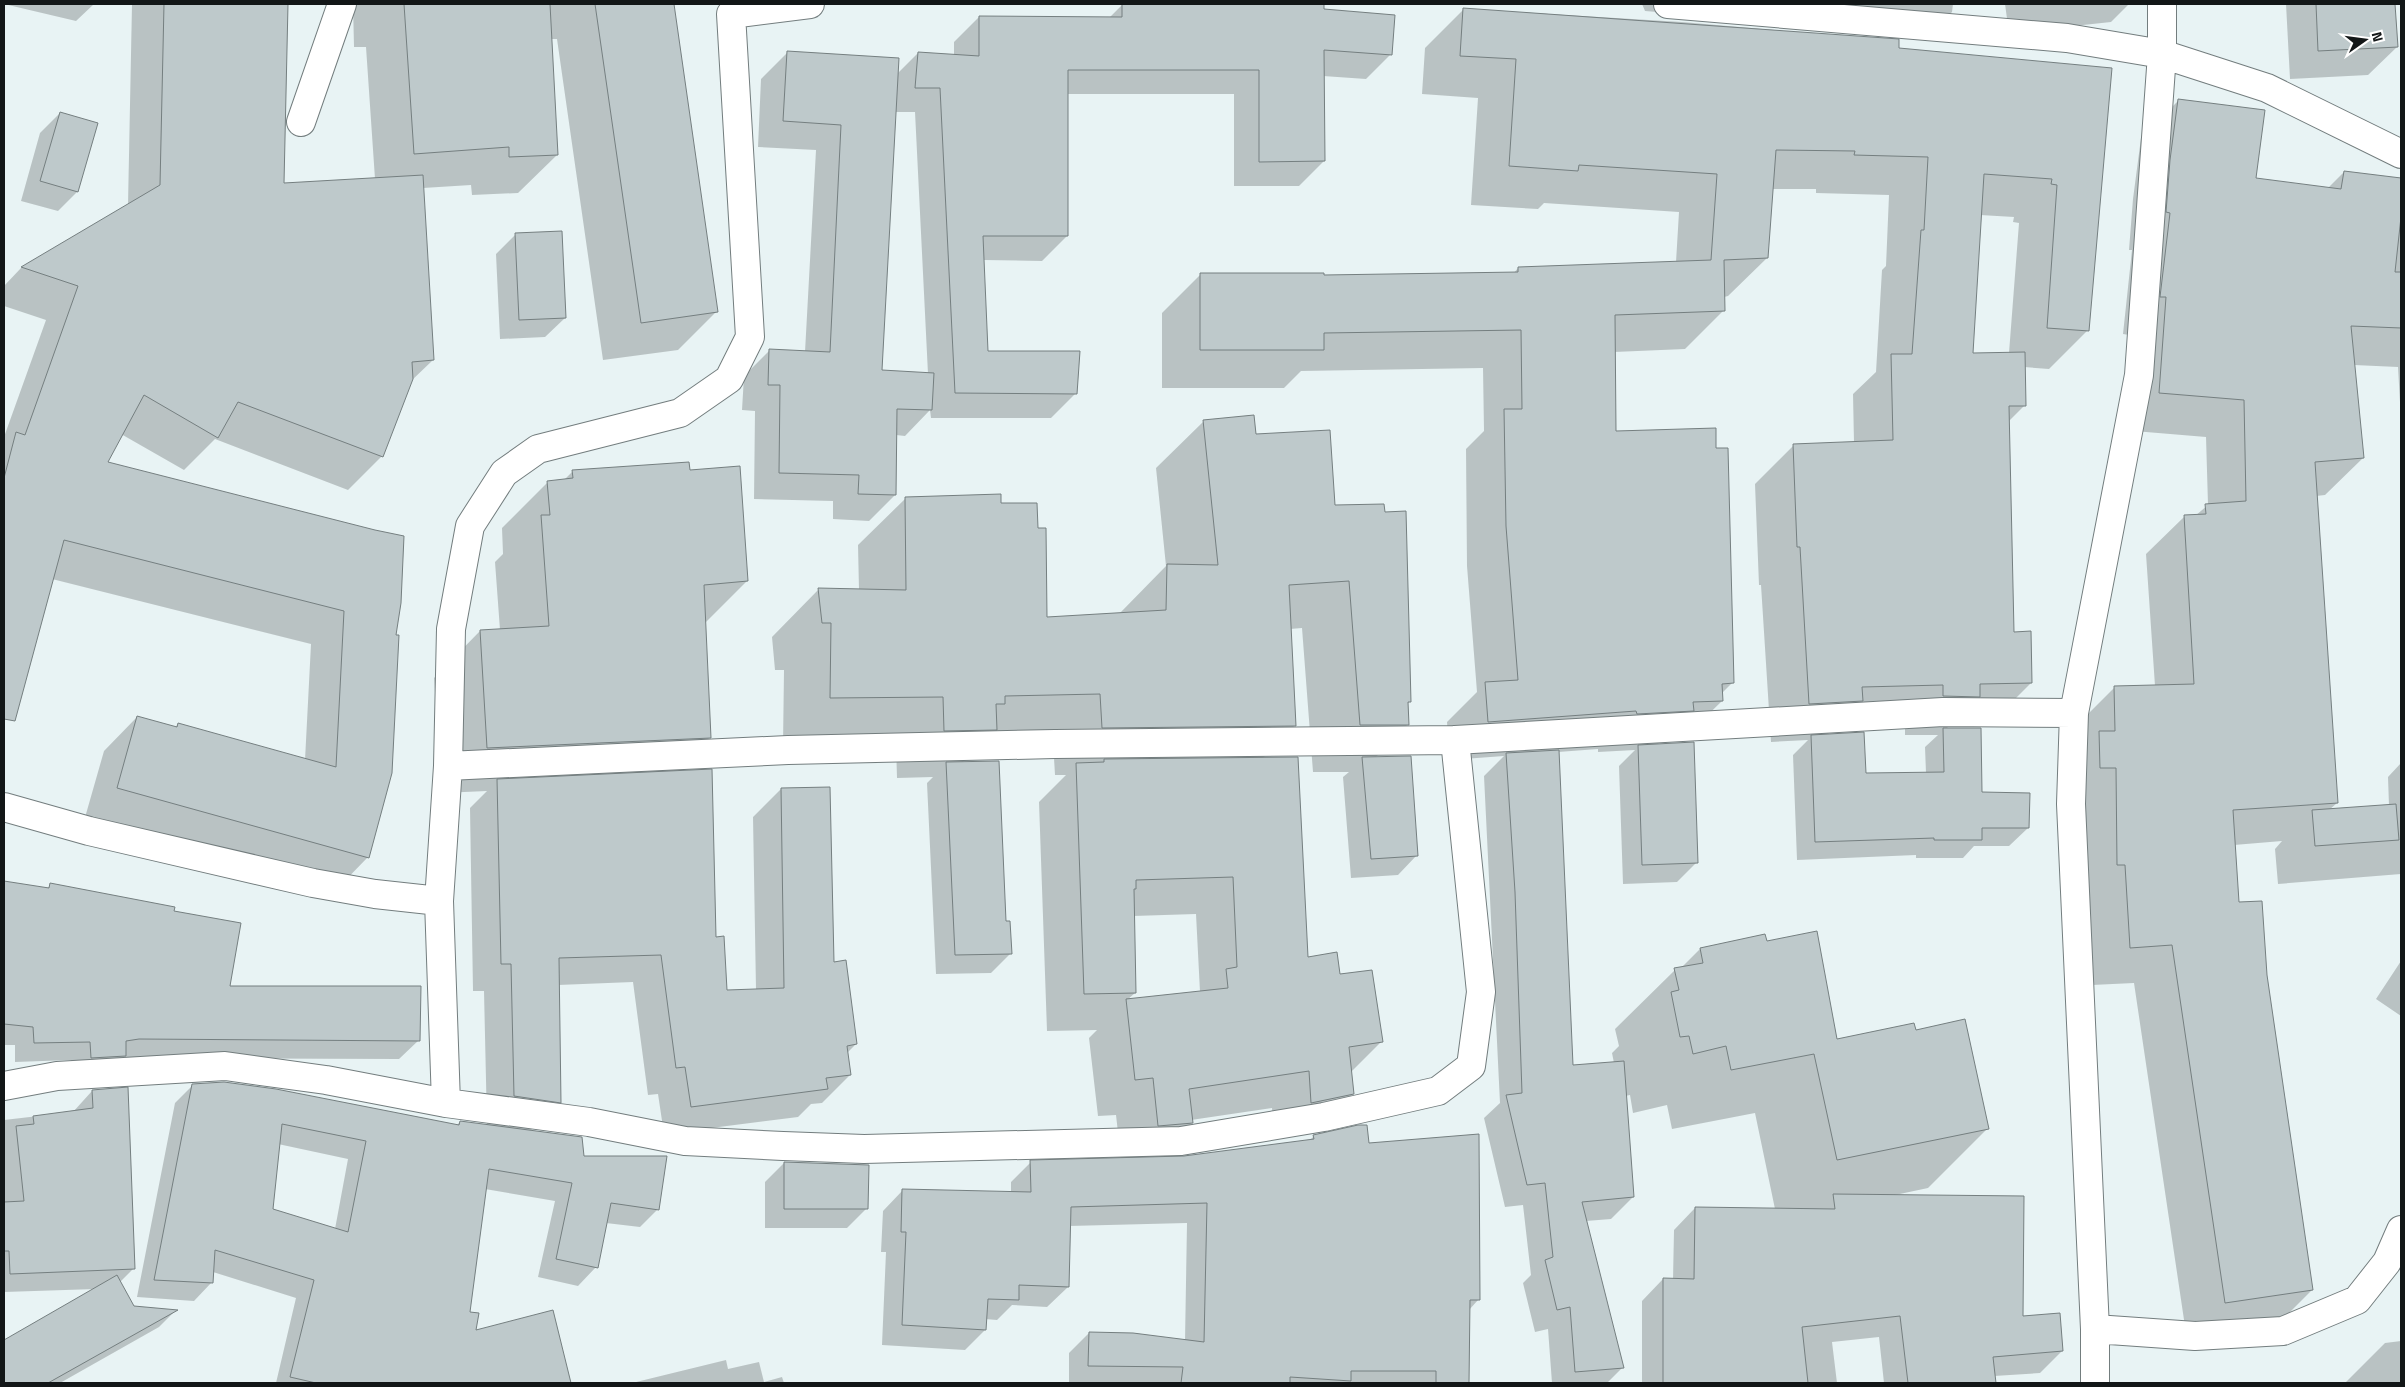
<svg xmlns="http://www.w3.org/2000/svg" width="2405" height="1387" font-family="'Titillium Web',sans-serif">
<rect width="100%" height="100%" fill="#e8f3f4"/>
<path fill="#0003" fill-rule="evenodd" d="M4 4H94L76 21Z
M132 4H287L283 184 375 179 366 47H354L353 4H672L717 311 678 350 603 360 557 39H551L557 155 518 193 472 195 471 185 423 188 433 360 410 382 382 456 348 490 215 439 184 470 121 434 106 463 375 532 368 857 335 891 84 821 104 751 137 717 175 728 178 724 305 760 311 644 52 579 28 668 4 692V437L46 320 4 306V286L21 268 128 205Z
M1642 4H1953L1952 12 1930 34 1645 11Z
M2005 4H2129L2111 22 2009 33Z
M2286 4H2394L2397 47 2368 75 2290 79Z
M1122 5 1323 11 1391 54 1366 79 1323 76 1324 161 1299 186H1234V94H1067V236L1042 261 983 260 987 352 1076 393 1051 418H931L930 410 905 436 896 435 895 495 869 521 833 519V501L754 499 755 411 742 410 744 376 770 350 805 352 816 150 758 147 761 79 787 53 896 75 918 53 954 56V42L979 17 1109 18ZM895 112H915L928 374 881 371Z
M1464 9 1682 22 1898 41V49L2110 69 2088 330 2049 369 2024 367V406L2008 422 2013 633 2031 683 1992 722H1953L1946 729 1980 794 2028 828 2009 846H1974L1963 858H1916V855L1797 860 1793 755 1808 740 1771 742 1761 585H1759L1755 484 1793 446 1854 443 1853 394 1876 372 1882 270 1886 266 1889 195 1816 193V189H1772L1767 258 1728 296 1724 297V310L1685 349 1614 352 1615 432 1732 683 1721 694 1722 701 1683 739 1662 740 1657 745 1697 862 1677 882 1623 884 1619 766 1635 750 1598 752V749L1558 752 1572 1066 1614 1063 1612 1053 1619 1046 1615 1029 1675 970 1681 968 1700 949 1764 936 1766 943 1836 1040 1915 1031 1988 1128 1928 1188 1895 1195 2022 1318 2062 1351 2040 1373 1994 1376V1383H1884L1879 1337 1832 1342 1837 1383H1642V1301L1663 1279 1673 1280 1674 1230 1695 1208 1775 1209 1755 1113 1672 1129 1667 1105 1633 1113 1630 1095 1625 1096 1633 1197 1611 1219 1586 1221 1622 1368 1607 1383H1552L1548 1329 1535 1332 1523 1283 1531 1275 1523 1205 1505 1207 1484 1118 1500 1103 1484 776 1504 756 1450 760 1447 722 1477 692 1467 566 1466 449 1484 431 1483 368 1301 371 1284 388H1162V313L1201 274 1323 277 1513 274 1518 268 1676 262 1679 212 1544 203 1538 209 1471 205 1478 98 1422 94 1425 48ZM1980 215 2014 217 2013 222 2019 223 2009 353 1972 354ZM1905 723V735H1938L1925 747 1926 773 1865 774 1826 736 1837 725Z
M2179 100 2254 179 2328 188 2344 172 2392 178 2401 183V420L2398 367 2354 365 2363 458 2325 495 2316 496 2337 803 2329 810 2389 806 2388 777 2401 763V874L2278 884 2275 849 2282 841 2234 845 2237 904 2265 975 2312 1290 2274 1328 2187 1340 2134 983 2092 985 2077 725 2115 687 2155 686 2146 554 2184 517 2195 516 2208 505 2206 437 2122 430 2129 335 2123 334 2132 250H2129L2133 199 2141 138Z
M60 113 77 192 58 211 21 201 40 133Z
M515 235 565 318 545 337 500 339 496 254Z
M1204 421 1254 435 1333 506 1410 701 1407 704 1408 724 1375 758 1417 855 1398 875 1351 878 1343 777 1349 772H1313L1302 628 1290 629 1295 725 1262 759 1307 958 1339 976 1382 1041 1351 1072 1353 1094 1316 1131 1274 1140 1272 1108 1191 1120 1192 1123 1156 1158H1184L1309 1141 1314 1136 1368 1145 1478 1300 1469 1310 1468 1383H1069V1353L1089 1333 1185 1341 1187 1223 1069 1226 1068 1287 1047 1307 1012 1305 997 1320 985 1319V1330L965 1350 882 1345 886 1252H881L883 1211 903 1190 1011 1193V1182L1031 1162 1121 1159 1116 1115 1098 1116 1089 1038 1097 1030 1047 1031 1039 802 1066 775H1055L1053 741 983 742 962 763 1005 922 1011 953 991 973 936 974 927 783 933 777 897 778 896 744 783 745 784 670H775L772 637 819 589 859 590 858 545 906 498 1000 505 1046 619 1120 613 1166 566 1156 468ZM1196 914 1200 992 1127 1000 1135 993 1133 916Z
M573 471 689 472 747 581 705 623 710 737 675 772 726 991 756 990 753 817 781 789 856 1044 847 1053 850 1075 822 1103 811 1104 798 1117 664 1134 658 1094 648 1095 633 982 558 985 560 1102 530 1131 582 1157 658 1209 640 1227 606 1223 596 1267 578 1286 538 1277 555 1201 485 1189 453 1377 429 1383H276L296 1298 213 1272 212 1282 194 1301 137 1297 175 1103 193 1085 456 1126 460 1122 487 1125 484 991H473L470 808 487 791 442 793 434 678 480 631 500 630 495 562 503 554 502 528 548 482 564 480ZM278 1144 348 1159 335 1229 271 1210Z
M4 882 47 889 51 884 173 912 229 987 419 1040 399 1059 123 1058 106 1075 72 1077 71 1060 15 1062V1045H4Z
M2401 961V1016L2376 999Z
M92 1091 134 1268 119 1283 133 1307 175 1311 159 1327 60 1383H4V1341L96 1289 4 1292V1120L73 1112Z
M784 1163 867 1208 847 1228H765V1182Z
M2401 1341V1383H2345L2385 1343Z
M726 1360 728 1369 759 1362 764 1382 782 1377 784 1383H632Z"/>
<path fill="#bec9cb" stroke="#757f80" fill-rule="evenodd" d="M164 4H288L284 183 423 175 434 360 412 362 413 379 383 457 238 402 218 438 144 395 108 462 375 530 404 536 401 603 396 635H399L392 773 369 858 117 788 137 716 177 727 178 723 336 767 344 611 64 540 15 721 4 719V478L16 432 25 435 78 286 21 267 160 185Z
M404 4H550L558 155 509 157V147L414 154Z
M595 4H674L718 312 641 323Z
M1122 4H1324V9L1395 15 1392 55 1324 50 1325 161 1259 162V70H1068V236H983L988 351H1080L1077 394 955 393 940 88H915L918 52 979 56V16L1122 17Z
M2316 4H2395L2398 47 2318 51Z
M1463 8 1899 39V48L2112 68 2089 331 2047 328 2057 185 2051 184 2052 179 1984 174 1973 353 2025 352 2026 406H2009L2014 632 2031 631 2032 683 1980 684V697L1943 696V685L1862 687 1863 701 1809 704 1800 547H1797L1793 444 1893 440 1891 354H1912L1921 230H1924L1928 157 1854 155 1855 151 1776 150 1768 258 1724 260 1725 311 1615 315 1616 431 1716 428V448H1728L1734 683 1722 684 1723 701 1693 702 1694 711 1637 714 1636 711 1488 722 1485 682 1518 680 1506 526 1504 409H1522L1521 330 1324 333V350H1200V273H1324V275L1518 272V267L1711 260 1717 174 1579 165 1578 171 1509 166 1516 59 1460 56Z
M787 51 899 58 882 370 934 373 932 410 897 409 896 495 858 494 859 475 779 473 780 385H768L769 349 830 352 841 125 783 121Z
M2178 99 2265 110 2256 178 2341 189 2344 171 2401 178V217L2395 272H2401V328L2351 326 2364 458 2315 462 2338 803 2233 810 2239 902 2262 901 2267 975 2313 1290 2225 1303 2172 945 2130 948 2125 865H2117L2116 768H2100L2099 731H2115L2114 686 2194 684 2184 515 2206 514 2205 504 2246 501 2244 400 2159 393 2166 297H2160L2170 213 2166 212 2170 160Z
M60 112 98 123 78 192 40 181Z
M562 231 566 318 519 320 515 233Z
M1254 415 1256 434 1330 430 1335 505 1384 504 1385 512 1406 511 1411 702H1408L1409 725H1360L1349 581 1289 585 1296 726 1102 728 1100 694 1005 696V704H996L997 730 944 731 943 697 830 698 831 623H822L818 588 906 590 905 497 1001 494V503H1037L1038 528H1046L1047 617 1166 610 1167 564 1218 565 1203 420Z
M689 462 690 470 740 466 748 581 704 585 711 738 487 748 480 630 549 626 541 515H550L547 481 573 478 572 470Z
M1943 728H1981L1982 792 2030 793 2029 828H1982V840H1934V838L1815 842 1811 735 1864 732 1866 773 1944 772Z
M1694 742 1698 863 1642 865 1638 745Z
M1559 750 1573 1065 1624 1061 1634 1197 1582 1202 1624 1368 1575 1372 1570 1307 1557 1310 1545 1260 1553 1257 1545 1183 1527 1185 1506 1095 1522 1093 1515 892 1506 753Z
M1411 756 1418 856 1371 859 1362 757Z
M1298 757 1308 957 1337 952 1340 974 1372 970 1383 1042 1349 1047 1354 1094 1311 1103 1309 1071 1189 1089 1193 1123 1158 1126 1153 1078 1135 1080 1126 999 1228 988 1226 969 1237 967 1233 877 1136 880V889H1134L1136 993 1084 994 1076 763 1104 762V759Z
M999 761 1006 921H1010L1012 954 955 955 946 762Z
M712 769 716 937 724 936 727 990 784 988 781 788 830 787 834 962 846 960 857 1044 847 1046 851 1075 826 1078 828 1089 691 1107 685 1067 676 1068 661 955 559 958 561 1103 514 1096 511 964H501L497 779Z
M2396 804 2399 840 2315 846 2312 810Z
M4 881 49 888 50 883 175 907 174 911 241 923 230 986H421L420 1041 139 1039 126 1041V1056L91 1058 90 1042 34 1043 33 1027 4 1024Z
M1817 931 1837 1039 1914 1023 1916 1030 1965 1019 1989 1129 1837 1160 1814 1054 1731 1070 1726 1046 1693 1054 1689 1036 1680 1037 1671 992 1679 990 1674 968 1703 963 1700 948 1765 934 1767 941Z
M224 1082 276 1089 459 1125 460 1121 582 1137 584 1156H667L659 1210 611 1203 598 1268 556 1259 572 1183 489 1169 470 1312 479 1313 476 1330 553 1310 571 1383H316L290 1377 314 1280 215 1250 213 1283 154 1280 192 1084ZM282 1124 366 1141 348 1232 273 1209Z
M128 1087 135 1269 10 1274 9 1251H4V1202L24 1201 16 1126 34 1124 33 1116 93 1108 92 1090Z
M1358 1125H1367L1369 1143 1479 1134 1480 1300H1470L1469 1383H1436V1371H1351V1381L1290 1377V1383H1181L1183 1367 1088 1366 1089 1332 1133 1333 1204 1342 1207 1203 1071 1207 1069 1287 1019 1285V1300L988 1299 986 1330 902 1325 906 1232H901L902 1189 1031 1192 1030 1160 1184 1156 1314 1139 1313 1135Z
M784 1162 869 1165 868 1209H784Z
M1833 1194 2024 1196 2023 1316 2060 1313 2063 1351 1993 1357 1996 1383H1908L1900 1316 1802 1327 1808 1383H1663V1278L1694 1279 1695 1207 1835 1209Z
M117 1275 134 1306 178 1310 48 1383H4V1340Z"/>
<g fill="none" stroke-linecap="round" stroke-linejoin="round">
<defs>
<path id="minor" d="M1668 4 2067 38 2162 54 2267 88 2401 154
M301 122 342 4
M448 766 788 750 1055 744 1455 740 1943 712 2074 713
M4 807 89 831 313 883 375 894 439 901 448 766 451 629 470 526 504 473 538 449 680 413 729 379 750 337 731 14 810 4
M439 901 446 1103 589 1122 685 1141 783 1146 864 1149 1181 1141 1324 1117 1438 1091 1471 1066 1481 992 1455 740
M4 1086 57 1076 225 1066 326 1080 446 1103
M2095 1329 2195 1336 2283 1331 2357 1300 2387 1262 2401 1230
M2095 1383V1329L2071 804 2074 713 2139 375 2162 54V4"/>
</defs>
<use href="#minor" stroke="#737d7e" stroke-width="30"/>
<use href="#minor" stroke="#fff" stroke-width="28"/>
</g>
<rect width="2405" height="1387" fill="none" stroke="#121617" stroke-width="10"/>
<g transform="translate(2365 40) rotate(76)" stroke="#ffffff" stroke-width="4" paint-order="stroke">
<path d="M0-4L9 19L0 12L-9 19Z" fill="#121617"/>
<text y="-8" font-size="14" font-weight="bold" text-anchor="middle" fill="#121617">N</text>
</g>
</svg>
